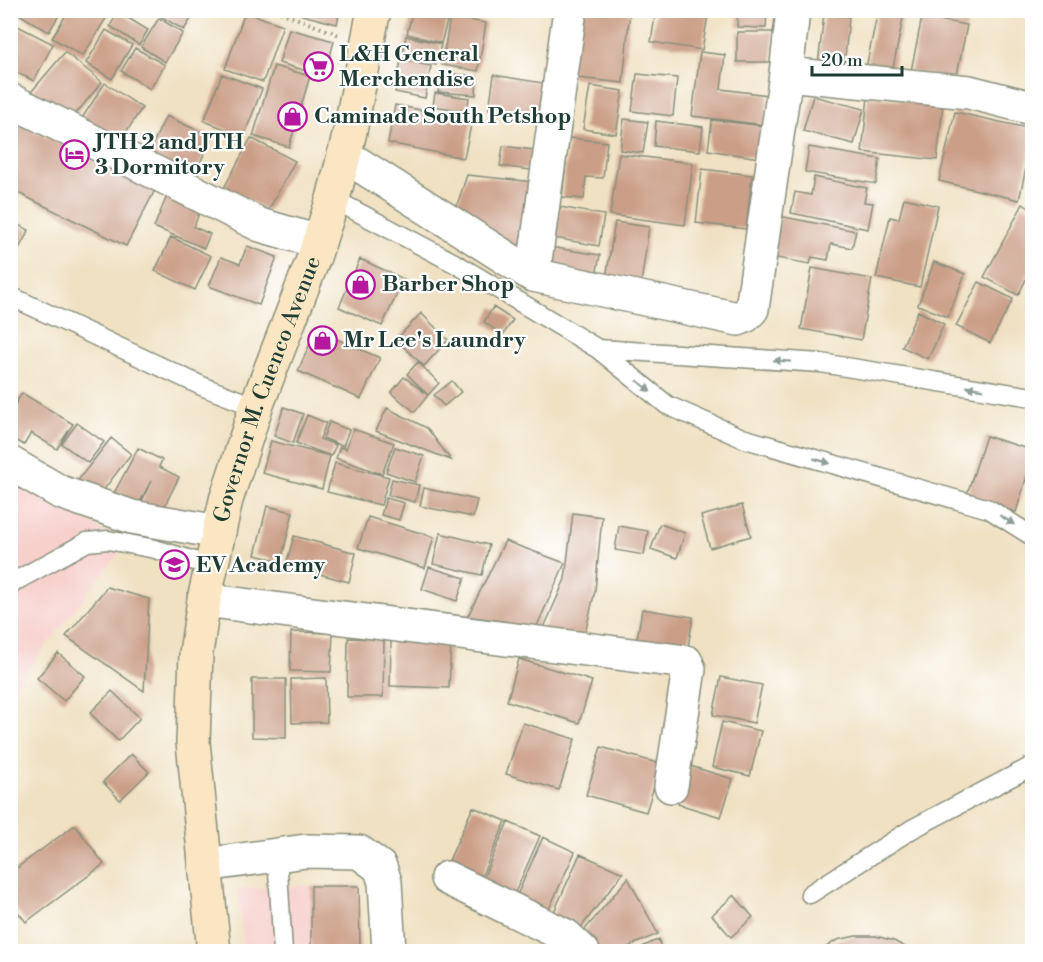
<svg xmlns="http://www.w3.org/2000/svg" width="1043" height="962" font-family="'Libre Bodoni',serif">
<rect width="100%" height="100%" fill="#fff"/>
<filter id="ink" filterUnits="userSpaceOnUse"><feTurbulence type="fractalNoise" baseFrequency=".0167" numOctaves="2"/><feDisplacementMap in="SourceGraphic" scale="12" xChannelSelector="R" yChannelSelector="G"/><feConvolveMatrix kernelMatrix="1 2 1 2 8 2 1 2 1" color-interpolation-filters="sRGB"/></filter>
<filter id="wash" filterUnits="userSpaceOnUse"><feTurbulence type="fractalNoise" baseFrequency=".008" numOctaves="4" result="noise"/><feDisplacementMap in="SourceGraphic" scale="24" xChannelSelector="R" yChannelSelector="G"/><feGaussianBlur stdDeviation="1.35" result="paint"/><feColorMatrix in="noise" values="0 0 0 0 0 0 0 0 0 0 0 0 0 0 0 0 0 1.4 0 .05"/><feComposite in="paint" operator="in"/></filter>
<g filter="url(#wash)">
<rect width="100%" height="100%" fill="#f0e1c3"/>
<path fill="#f7d0cc" d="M11 471 125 545 11 691Z
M311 886H359L360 951H244L238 889Z"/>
<g id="blocks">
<path fill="#cb9f87" d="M12 10H62L49 32Z
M69 10H111L83 56 52 38Z
M163 10H196L184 30 160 16Z
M304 10H340L337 24 302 15Z
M419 10H447L446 16Z
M576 10H630L623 83 569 77Z
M656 10H709L702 50 651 42Z
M738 10H767L766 28 737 27Z
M878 10 904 13 892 73 866 68Z
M118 12 148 30 139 45 110 26Z
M245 12 283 25 263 82 225 69Z
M412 13 447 22 441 43 407 34Z
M824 14 849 17 844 67 818 64Z
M450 17 486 23 478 71 442 65Z
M922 17 967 25 956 80 911 71Z
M159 18 183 33 165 62 141 47Z
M10 22 53 44 34 81 10 69Z
M289 29 334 41 325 76 279 63Z
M106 30 132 45 112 79 86 63Z
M737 32H773L772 62H737Z
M406 36 441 44 436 65 402 57Z
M135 48 165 65 150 89 121 71Z
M65 52 102 82 70 121 32 91Z
M700 52 725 55 721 89 768 95 765 125 692 116Z
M401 60 431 66 425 98 395 92Z
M274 66 310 76 289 147 253 136Z
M440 73 477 76 476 95 438 92Z
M222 74 262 89 244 136 204 121Z
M637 74 677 78 673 116 632 111Z
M494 75 543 83 538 116 489 109Z
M105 83 142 108 115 149 78 124Z
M590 86 623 91 616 134 583 129Z
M435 93 469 98 467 111 433 106Z
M813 96 864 109 854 144 803 131Z
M868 97 943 105 937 160 862 152Z
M395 105 472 120 464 158 388 143Z
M955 112 1032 129V141L1019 200 939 181Z
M166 116 212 137 192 180 146 158Z
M10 119 155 190 126 246 10 189Z
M624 119 648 122 643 153 620 150Z
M712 120 764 126 759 158 708 150Z
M656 121 703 127 700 151 654 146Z
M251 138 295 161 268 211 224 188Z
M569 138 607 142 603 178 586 177 584 199 562 197Z
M503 146 541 151 538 171 500 166Z
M809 147 880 159 876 184 805 172Z
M619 154 693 163 685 225 610 215Z
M702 169 752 175 746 229 696 223Z
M467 175 534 182 522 258 453 217Z
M814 177 867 188 864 202 873 203 868 229 791 213 795 192 811 195Z
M167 196 200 210 194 227 210 234 204 248 154 227Z
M904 198 938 206 920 287 876 278 890 217 899 219Z
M1023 204 1032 210V268L1018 295 984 277Z
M560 207 604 215 599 246 554 238Z
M779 216 856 231 852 248 831 244 828 260 812 257 810 264 771 257Z
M10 221 29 230 10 265Z
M615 222 649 227 640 291 605 285Z
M171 237 211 256 195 290 155 271Z
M247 246 277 257 259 305 209 286 221 257 240 264Z
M550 247 600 255 595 281 546 272Z
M360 259 404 279 382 326 339 307Z
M934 262 965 274 948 317 918 305Z
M812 268 872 279 861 340 801 329Z
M979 282 1013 299 990 343 956 326Z
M493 307 513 320 503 335 484 322Z
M918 311 944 324 928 359 902 347Z
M421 313 448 340 424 366 396 340Z
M316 330 380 358 361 399 298 371Z
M418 362 439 383 428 395 407 374Z
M404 377 428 395 415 412 391 393Z
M452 381 461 392 444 406 434 395Z
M22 393 73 424 57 449 31 433 24 445 10 437V413Z
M284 407 303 414 293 443 274 436Z
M387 408 427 428 451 460 376 431Z
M307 415 326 423 320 439 336 445 331 456 296 443Z
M329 422 349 430 343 446 323 438Z
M77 423 104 442 88 463 62 444Z
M353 429 394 443 382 474 336 458 340 447 346 449Z
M986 436 1032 450V459L1016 512 966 497Z
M111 438 131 454 96 500 75 484Z
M271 441 330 456 322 489 262 473Z
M395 447 424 456 415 482 386 472Z
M138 448 162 460 159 467 179 477 161 513 141 503 151 481 135 511 111 499Z
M335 463 389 477 381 505 327 492Z
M392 479 419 485 415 502 388 495Z
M424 488 477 500 473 517 420 506Z
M386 498 404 503 399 520 381 515Z
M742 505 751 536 710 548 701 516Z
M267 506 293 512 281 561 255 555Z
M573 513 602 517 595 591 583 642 540 637 565 579Z
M368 517 434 537 425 568 358 548Z
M660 524 685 533 677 558 651 549Z
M619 526 648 531 644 555 615 550Z
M440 533 489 545 482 575 433 564Z
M294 536 356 553 349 582 286 565Z
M505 541 565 563 532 637 463 626Z
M429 567 465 578 457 601 422 589Z
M107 587 149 599 144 691 66 636Z
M642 609 693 617 687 653 636 645Z
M291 632 333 633 331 672 290 671Z
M348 638 384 639 383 697H347Z
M391 640 451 642 449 688 390 686Z
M58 653 85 676 64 701 37 678Z
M519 659 592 681 579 723 507 701Z
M721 677 762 685 754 723 713 715Z
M326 678 327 722 292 723 291 679Z
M252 679H286V738L252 737Z
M112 691 140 718 118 741 90 713Z
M722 722 761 731 750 776 712 767Z
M523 723 575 739 559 790 506 774Z
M601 747 661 764 646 812 586 795Z
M131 754 149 772 120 800 103 782Z
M690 766 733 779 721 817 678 804Z
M473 807 506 821 476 889 443 874Z
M508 822 540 836 510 904 478 890Z
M75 825 104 864 26 922 10 902V873Z
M543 837 575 852 544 920 512 906Z
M580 854 623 873 575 935 549 923Z
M628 878 658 934 616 952H584L577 939Z
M311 886H359L360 952H311Z
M734 895 753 917 731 937 712 915Z
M856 936H876L894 941 914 952H818L837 940Z
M659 939 661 952H631Z"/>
</g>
</g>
<g filter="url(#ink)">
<use href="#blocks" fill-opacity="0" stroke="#888f7c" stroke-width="1.5"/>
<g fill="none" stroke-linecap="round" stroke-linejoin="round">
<defs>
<path id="lane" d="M333 199 458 265 598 349 667 405 742 438 989 509 1032 536
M10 296 204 387 256 407
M598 349 821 363 1032 397
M10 584 87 542 108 540 155 549 211 566
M277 855 283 952
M810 894 912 829 1032 766"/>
<path id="street" d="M786 74 969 92 1032 108
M10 100 260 225 319 242
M344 155 533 275 738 319 745 316 752 309 786 74 793 10
M533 275 570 10
M10 463 60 492 132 517 219 532
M204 600 686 662 689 669 671 786
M205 865 306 851 359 852 380 867 385 882 389 952
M447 878 566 936 583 952"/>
<g id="secondary">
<path id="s1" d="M214 952 193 742 196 653 204 600 226 500 256 407 314 257 333 199 349 136 374 10"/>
</g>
</defs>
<use href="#lane" stroke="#888f7c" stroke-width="21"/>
<use href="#street" stroke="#888f7c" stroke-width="36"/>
<use href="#secondary" stroke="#888f7c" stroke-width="36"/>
<path stroke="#888f7c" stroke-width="4" stroke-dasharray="1.5 4.5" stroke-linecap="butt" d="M275 10 339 35"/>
<use href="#lane" stroke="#fff" stroke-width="18"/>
<use href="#street" stroke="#fff" stroke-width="33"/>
<use href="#secondary" stroke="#fbe6c3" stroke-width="33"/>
</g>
<defs><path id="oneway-solid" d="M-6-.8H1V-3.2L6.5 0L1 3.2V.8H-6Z" transform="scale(1.5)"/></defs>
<g fill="#8f9e9a">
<use href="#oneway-solid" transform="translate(782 361) rotate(-176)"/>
<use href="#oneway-solid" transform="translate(644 386) rotate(39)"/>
<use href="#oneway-solid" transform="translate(975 388) rotate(-171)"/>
<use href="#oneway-solid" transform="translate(822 461) rotate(16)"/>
<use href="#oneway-solid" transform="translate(1007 520) rotate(32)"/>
</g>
</g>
<defs>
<symbol id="supermarket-ring" viewBox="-11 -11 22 22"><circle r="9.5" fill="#fff" stroke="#b5179e" stroke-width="1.5"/><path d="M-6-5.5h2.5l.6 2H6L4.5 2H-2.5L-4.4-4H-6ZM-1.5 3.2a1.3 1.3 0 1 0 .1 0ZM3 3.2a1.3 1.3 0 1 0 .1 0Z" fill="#b5179e"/></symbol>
<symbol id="shop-ring" viewBox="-11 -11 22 22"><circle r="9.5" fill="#fff" stroke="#b5179e" stroke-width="1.5"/><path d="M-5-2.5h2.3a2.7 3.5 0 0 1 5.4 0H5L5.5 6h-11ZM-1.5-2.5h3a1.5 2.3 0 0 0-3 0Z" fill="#b5179e"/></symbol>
<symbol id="hotel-ring" viewBox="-11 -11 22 22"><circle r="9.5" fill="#fff" stroke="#b5179e" stroke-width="1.5"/><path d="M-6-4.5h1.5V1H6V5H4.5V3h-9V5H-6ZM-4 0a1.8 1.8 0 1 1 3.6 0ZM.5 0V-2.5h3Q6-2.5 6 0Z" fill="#b5179e"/></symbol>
<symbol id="school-ring" viewBox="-11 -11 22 22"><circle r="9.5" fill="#fff" stroke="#b5179e" stroke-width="1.5"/><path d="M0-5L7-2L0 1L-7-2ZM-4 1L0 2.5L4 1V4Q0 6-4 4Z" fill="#b5179e"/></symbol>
</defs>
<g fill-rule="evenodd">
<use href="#supermarket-ring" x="302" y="50" width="33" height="33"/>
<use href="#shop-ring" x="276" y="100" width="33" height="33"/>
<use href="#hotel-ring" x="58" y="138" width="33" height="33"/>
<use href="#shop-ring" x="344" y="268" width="33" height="33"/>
<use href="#shop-ring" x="306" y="324" width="33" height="33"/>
<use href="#school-ring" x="158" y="548" width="33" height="33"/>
</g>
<g text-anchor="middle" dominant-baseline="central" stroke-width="4.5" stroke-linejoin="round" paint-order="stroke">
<g font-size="22" font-weight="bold" fill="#1f3d34" stroke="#fff" text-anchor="start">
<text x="339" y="54">L&amp;H General<tspan x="339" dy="25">Merchendise</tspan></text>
<text x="314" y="116">Caminade South Petshop</text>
<text x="95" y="142">JTH 2 and JTH<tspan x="95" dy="25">3 Dormitory</tspan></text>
<text x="382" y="284">Barber Shop</text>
<text x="343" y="340">Mr Lee's Laundry</text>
<text x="196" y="565">EV Academy</text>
</g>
<g font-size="22" fill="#1f3d34" stroke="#fff">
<text stroke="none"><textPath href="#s1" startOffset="574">Governor M. Cuenco Avenue</textPath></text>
</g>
</g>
<rect width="1043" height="962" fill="none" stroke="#fff" stroke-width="36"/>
<path d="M812 66v9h90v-9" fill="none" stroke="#1f3d34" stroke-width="3"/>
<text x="821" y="66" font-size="18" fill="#1f3d34" stroke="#ffffff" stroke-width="4.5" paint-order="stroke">20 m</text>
</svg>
